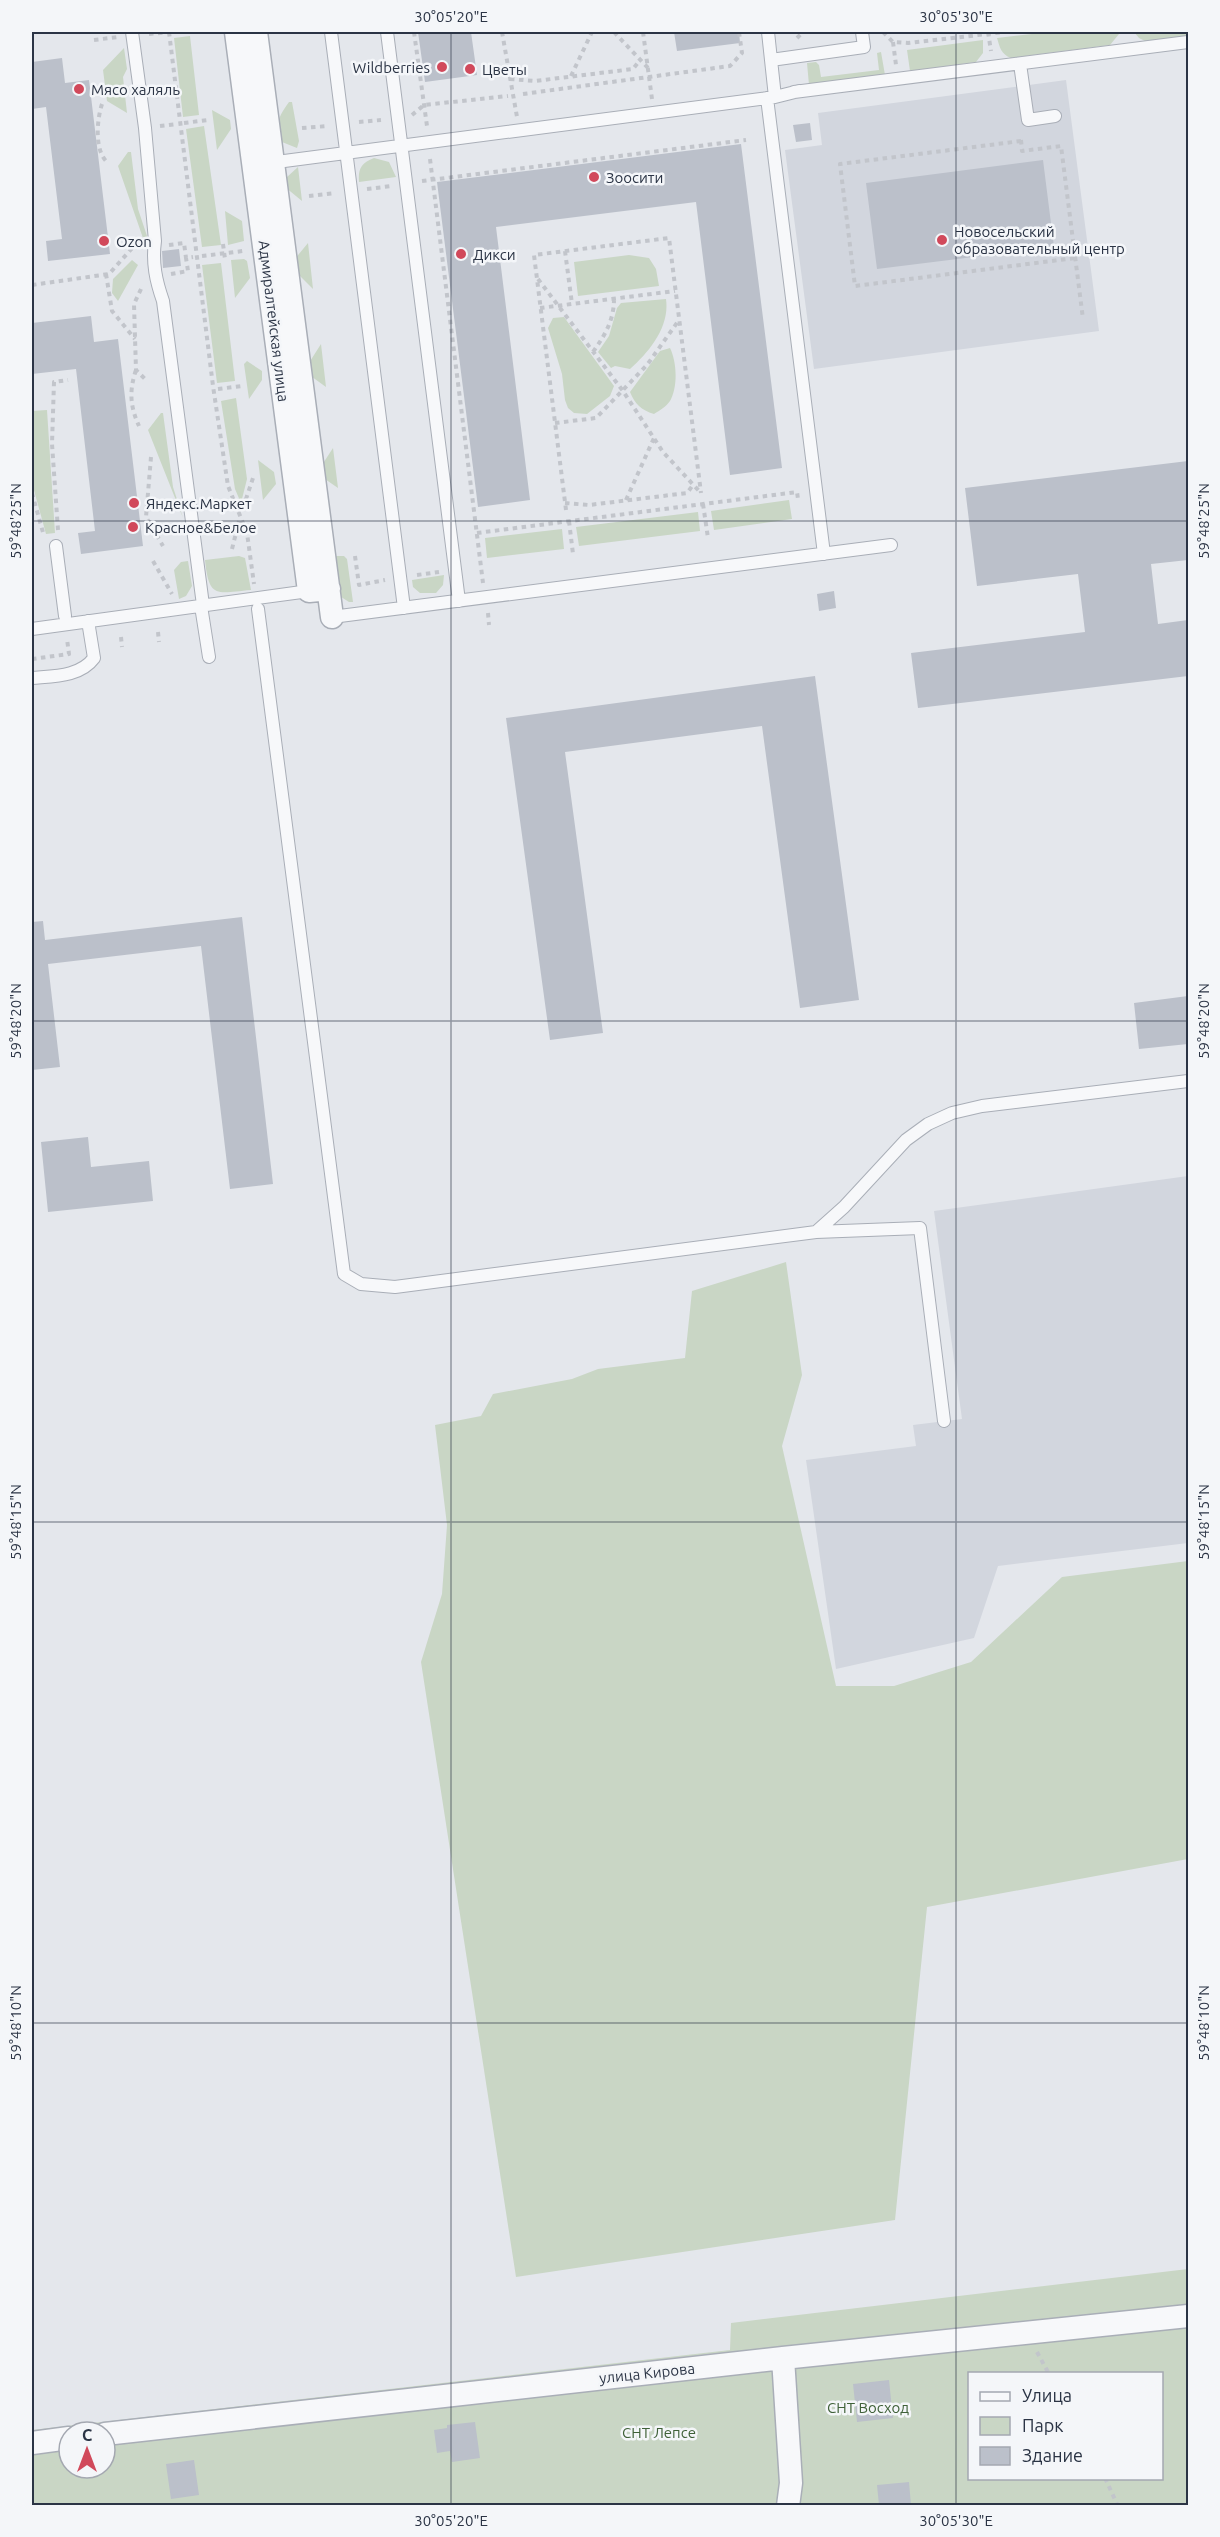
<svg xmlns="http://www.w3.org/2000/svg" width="1220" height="2537" font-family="Ubuntu,sans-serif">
<rect width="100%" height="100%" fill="#e4e7ec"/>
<path fill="#d2d6de" d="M1066 80 1099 331 814 369 785 150 822 145 818 113Z
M1188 1176V1543L998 1566 974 1638 836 1669 806 1460 916 1446 913 1425 962 1419 934 1211Z"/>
<path fill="#c9d6c5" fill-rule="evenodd" d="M1050 32H1118L1119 34 1110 45 1011 58C1001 54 1000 48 997 38Z
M1134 32H1188V36L1145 41 1139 38Z
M190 36 199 115 183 117 174 38Z
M983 40V53L976 62 910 71 907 50Z
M124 48 127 69 123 77 127 113 107 101 103 70Z
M881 52 885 75 809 85 807 63 816 62 819 65 821 77 879 70 877 53Z
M289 102H292L299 141 297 148 282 142C275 124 278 117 289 102Z
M212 110 230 120 231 129 217 150Z
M204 126 221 245 202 247 186 129Z
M128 152H131L138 209 148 239 144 241 118 166Z
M374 158 389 162 396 177 359 182C358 169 361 163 374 158Z
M298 167 302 201 285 187 287 177Z
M225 211 242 221 244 241 228 245Z
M308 243 313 289 295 271 294 260Z
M629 255 649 258 656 269 659 286 578 296 574 262Z
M244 259 247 261 250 278 235 298 231 260Z
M132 260 138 265 118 301 112 293 113 279Z
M221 263 235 381 217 383 202 265Z
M666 299C670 327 649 352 630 369L615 366 611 368 598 352 609 336 617 308 621 303Z
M564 317 614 386 610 396 587 414 574 413 568 408 565 400 562 374 548 328 553 318Z
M321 344 326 387 308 374 307 366Z
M670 348C677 362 678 387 670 401 666 407 660 410 654 414 641 410 635 404 630 392L660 351Z
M247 361 262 371V380L249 399 244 364Z
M236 398 247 479 241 503 235 489 221 401Z
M47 410 55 533 46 534 32 483V411Z
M161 413H163L173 487 183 518 148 430Z
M333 448 338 488 322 477 320 468Z
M258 460 274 472 276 484 263 500Z
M789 500 792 519 714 530 711 511Z
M698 512 700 531 579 546 576 527Z
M562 529 564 549 487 558 485 538Z
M239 556 245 558 251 590C216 593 209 599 205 560Z
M336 556H344L347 559 353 602H349L338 595 332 558Z
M188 561 192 586 186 596 179 599 174 570 181 562Z
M444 575 443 585 436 593H420L413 587 412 580Z
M786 1262 802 1375 782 1446 836 1686H894L971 1662 1062 1577 1188 1561V1859L927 1907 895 2220 516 2277 421 1662 442 1594 447 1525 435 1425 481 1416 493 1394 572 1379 598 1369 685 1358 692 1291Z
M1188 2269V2505H32V2430L730 2350 731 2323ZM970 2374H1162V2478H970ZM69 2432H105V2468H69Z"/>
<path fill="#bbc0ca" d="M418 32H471L477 75 425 82Z
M674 32H739L740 43 677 51Z
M62 58 65 83 89 80 110 254 48 261 46 241 62 239 46 107 32 109V62Z
M810 123 812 140 796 142 793 125Z
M741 144 782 468 730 475 696 202 496 227 530 500 478 507 437 182Z
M1043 160 1054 247 877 269 866 183Z
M179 249 181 266 163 268 162 251Z
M91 316 94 342 118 339 143 546 81 554 78 533 95 531 76 369 32 374V323Z
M1188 461V560L1151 564 1158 624 1188 620V676L918 708 911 653 1085 632 1078 574 977 586 965 488Z
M834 591 836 608 819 611 817 594Z
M815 676 859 1000 800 1008 762 726 565 752 603 1033 550 1040 506 718Z
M242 917 273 1184 230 1189 201 946 48 964 60 1067 32 1070V922L43 921 45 940Z
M1188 996V1044L1139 1049 1134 1003Z
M88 1137 91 1167 149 1161 153 1201 48 1212 41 1142Z
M889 2380 893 2418 857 2422 853 2384Z
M475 2422 480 2458 452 2462 450 2451 437 2453 434 2430 447 2428V2425Z
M194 2460 199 2495 171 2499 166 2464Z
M909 2482 911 2505H879L877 2485Z"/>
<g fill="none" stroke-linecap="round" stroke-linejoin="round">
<defs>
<path id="lane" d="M132 32 145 128 155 241C152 263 156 281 163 301L203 605
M331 32 404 608
M387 32 459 601
M768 32 775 97
M771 60 864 47 862 32
M1020 64 1028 120 1055 116
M794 92 1188 42
M767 98 824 554
M269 163 775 97 799 91
M56 546 65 616
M201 606 209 657
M258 609 344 1274 361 1284 395 1287 816 1232 920 1228 944 1421
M332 617 891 545
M32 629 309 591
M32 678C53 676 80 677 94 658L88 621
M816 1232 844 1207 906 1140 928 1124 952 1113 982 1106 1188 1081"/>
<path id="street" d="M236 32 309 591 329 589
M256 32 332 617
M783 2358 791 2483 788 2506
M105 2434 783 2358 1188 2316
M32 2443 69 2438"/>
</defs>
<use href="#lane" stroke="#a9aeb7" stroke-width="14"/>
<use href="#street" stroke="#a9aeb7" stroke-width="25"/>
<path stroke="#c2c5cb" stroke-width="4" stroke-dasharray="4.5 4.5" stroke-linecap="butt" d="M169 32 213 386 228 486 247 533 254 584
M414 32 427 126
M502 32 517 117
M614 32 648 68
M643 32 652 99
M883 32 893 42 908 43 1005 32
M988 32 991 51
M149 34 171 32
M797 38 803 32
M94 40 118 37
M893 42 896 65
M571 76 592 32
M510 79 535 81 633 69 640 60
M523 94 730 66 742 53 739 32
M102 104C97 119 94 150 107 162
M412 115 424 105 508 96
M359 122 381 120
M184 123 208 120
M160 126 177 124
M302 128 328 126
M1021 140 1022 151 1061 146 1083 319
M1021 141 840 164 855 286 1075 258
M430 159 483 583
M422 181 746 140
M367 189 392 186
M309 196 335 193
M223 244 225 259
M169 245 184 243 186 258
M565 251 572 304
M202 256 243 251
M106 274 112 311 135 339
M171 274 188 271 186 258 193 257
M538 279 623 391 663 452 700 492
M32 285 109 274 134 246 138 245
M141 289 134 304 136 370 145 379
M540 308 675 291
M593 352C605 335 614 320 614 299
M136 370C129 391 130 406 139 426
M218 389 242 386
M555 423 596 418 647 365 679 320
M151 457 146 517 163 546
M32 493 44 536
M626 500 654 438
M565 503 589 505 687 493 693 485
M703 504 708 538
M243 508 254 475
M566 510 534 255 669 238 701 493
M569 521 573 554
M58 530 52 444 54 382 68 380
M477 533 797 492 798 499
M232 549 239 521
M355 556 359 585 385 580
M153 561 172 594
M417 575 439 572
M488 613 489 625
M158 632 159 642
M121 637 122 647
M32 659 69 654 67 639
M1037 2352 1049 2374
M1105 2478 1118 2506"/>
<use href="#lane" stroke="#f7f8fa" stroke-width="12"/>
<use href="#street" stroke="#f7f8fa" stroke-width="22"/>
</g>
<path fill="none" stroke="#2b3445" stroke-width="1.5" stroke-opacity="0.45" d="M451 32V2506M956 32V2506M32 521H1188M32 1021H1188M32 1522H1188M32 2023H1188"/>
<g fill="#d1495b" stroke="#f4f6f9" stroke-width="2">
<circle cx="442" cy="67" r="6"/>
<circle cx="470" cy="69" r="6"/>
<circle cx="79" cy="89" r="6"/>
<circle cx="594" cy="177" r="6"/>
<circle cx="942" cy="240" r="6"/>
<circle cx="104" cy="241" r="6"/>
<circle cx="461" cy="254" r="6"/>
<circle cx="134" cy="503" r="6"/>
<circle cx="133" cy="527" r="6"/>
</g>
<g text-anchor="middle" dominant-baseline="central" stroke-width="5" stroke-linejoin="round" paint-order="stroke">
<g font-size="15" fill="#2b3445" stroke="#f4f6f9" text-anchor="start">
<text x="430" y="67" text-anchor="end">Wildberries</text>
<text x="482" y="69">Цветы</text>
<text x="91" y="89">Мясо халяль</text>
<text x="606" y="177">Зоосити</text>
<text x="954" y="231">Новосельский<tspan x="954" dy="17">образовательный центр</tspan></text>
<text x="116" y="241">Ozon</text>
<text x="473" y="254">Дикси</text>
<text x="146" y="503">Яндекс.Маркет</text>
<text x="145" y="527">Красное&amp;Белое</text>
</g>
<g font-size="15" fill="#2b3445" stroke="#f4f6f9">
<text transform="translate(274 321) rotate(83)">Адмиралтейская улица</text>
<text transform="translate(647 2373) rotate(-6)">улица Кирова</text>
</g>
<g font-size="15" fill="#3f6138" stroke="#f4f6f9">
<text x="868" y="2407">СНТ Восход</text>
<text x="659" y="2432">СНТ Лепсе</text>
</g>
</g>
<rect width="1220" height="2537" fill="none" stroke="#f4f6f9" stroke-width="66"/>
<rect x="968" y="2372" width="195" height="108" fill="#f4f6f9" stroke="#a4a8b1" stroke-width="1.5"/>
<rect x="980" y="2392" width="30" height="9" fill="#f7f8fa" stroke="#a4a8b1" stroke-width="1.5"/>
<text x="1022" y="2402" font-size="18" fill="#2b3445">Улица</text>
<rect x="980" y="2417" width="30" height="18" fill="#c9d6c5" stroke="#a4a8b1" stroke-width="1.5"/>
<text x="1022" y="2432" font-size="18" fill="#2b3445">Парк</text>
<rect x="980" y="2447" width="30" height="18" fill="#bbc0ca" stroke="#a4a8b1" stroke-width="1.5"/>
<text x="1022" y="2462" font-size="18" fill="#2b3445">Здание</text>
<g transform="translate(87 2450)"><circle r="28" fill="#f4f6f9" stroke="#a4a8b1" stroke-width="1.5"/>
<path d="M0-4.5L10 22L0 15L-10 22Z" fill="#d1495b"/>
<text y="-9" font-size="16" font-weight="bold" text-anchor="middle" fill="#2b3445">С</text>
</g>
<rect x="33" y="33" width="1154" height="2471" fill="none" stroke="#2b3445" stroke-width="2"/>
<g font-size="15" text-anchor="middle" fill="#2b3445">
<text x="451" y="22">30°05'20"E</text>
<text x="956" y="22">30°05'30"E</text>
<text transform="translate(16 521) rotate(-90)" y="5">59°48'25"N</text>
<text transform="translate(1204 521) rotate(-90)" y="5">59°48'25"N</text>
<text transform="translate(16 1021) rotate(-90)" y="5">59°48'20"N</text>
<text transform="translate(1204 1021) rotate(-90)" y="5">59°48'20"N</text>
<text transform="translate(16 1522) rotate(-90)" y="5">59°48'15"N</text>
<text transform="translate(1204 1522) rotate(-90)" y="5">59°48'15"N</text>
<text transform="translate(16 2023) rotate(-90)" y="5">59°48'10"N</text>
<text transform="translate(1204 2023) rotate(-90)" y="5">59°48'10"N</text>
<text x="451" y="2526">30°05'20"E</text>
<text x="956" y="2526">30°05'30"E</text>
</g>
</svg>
